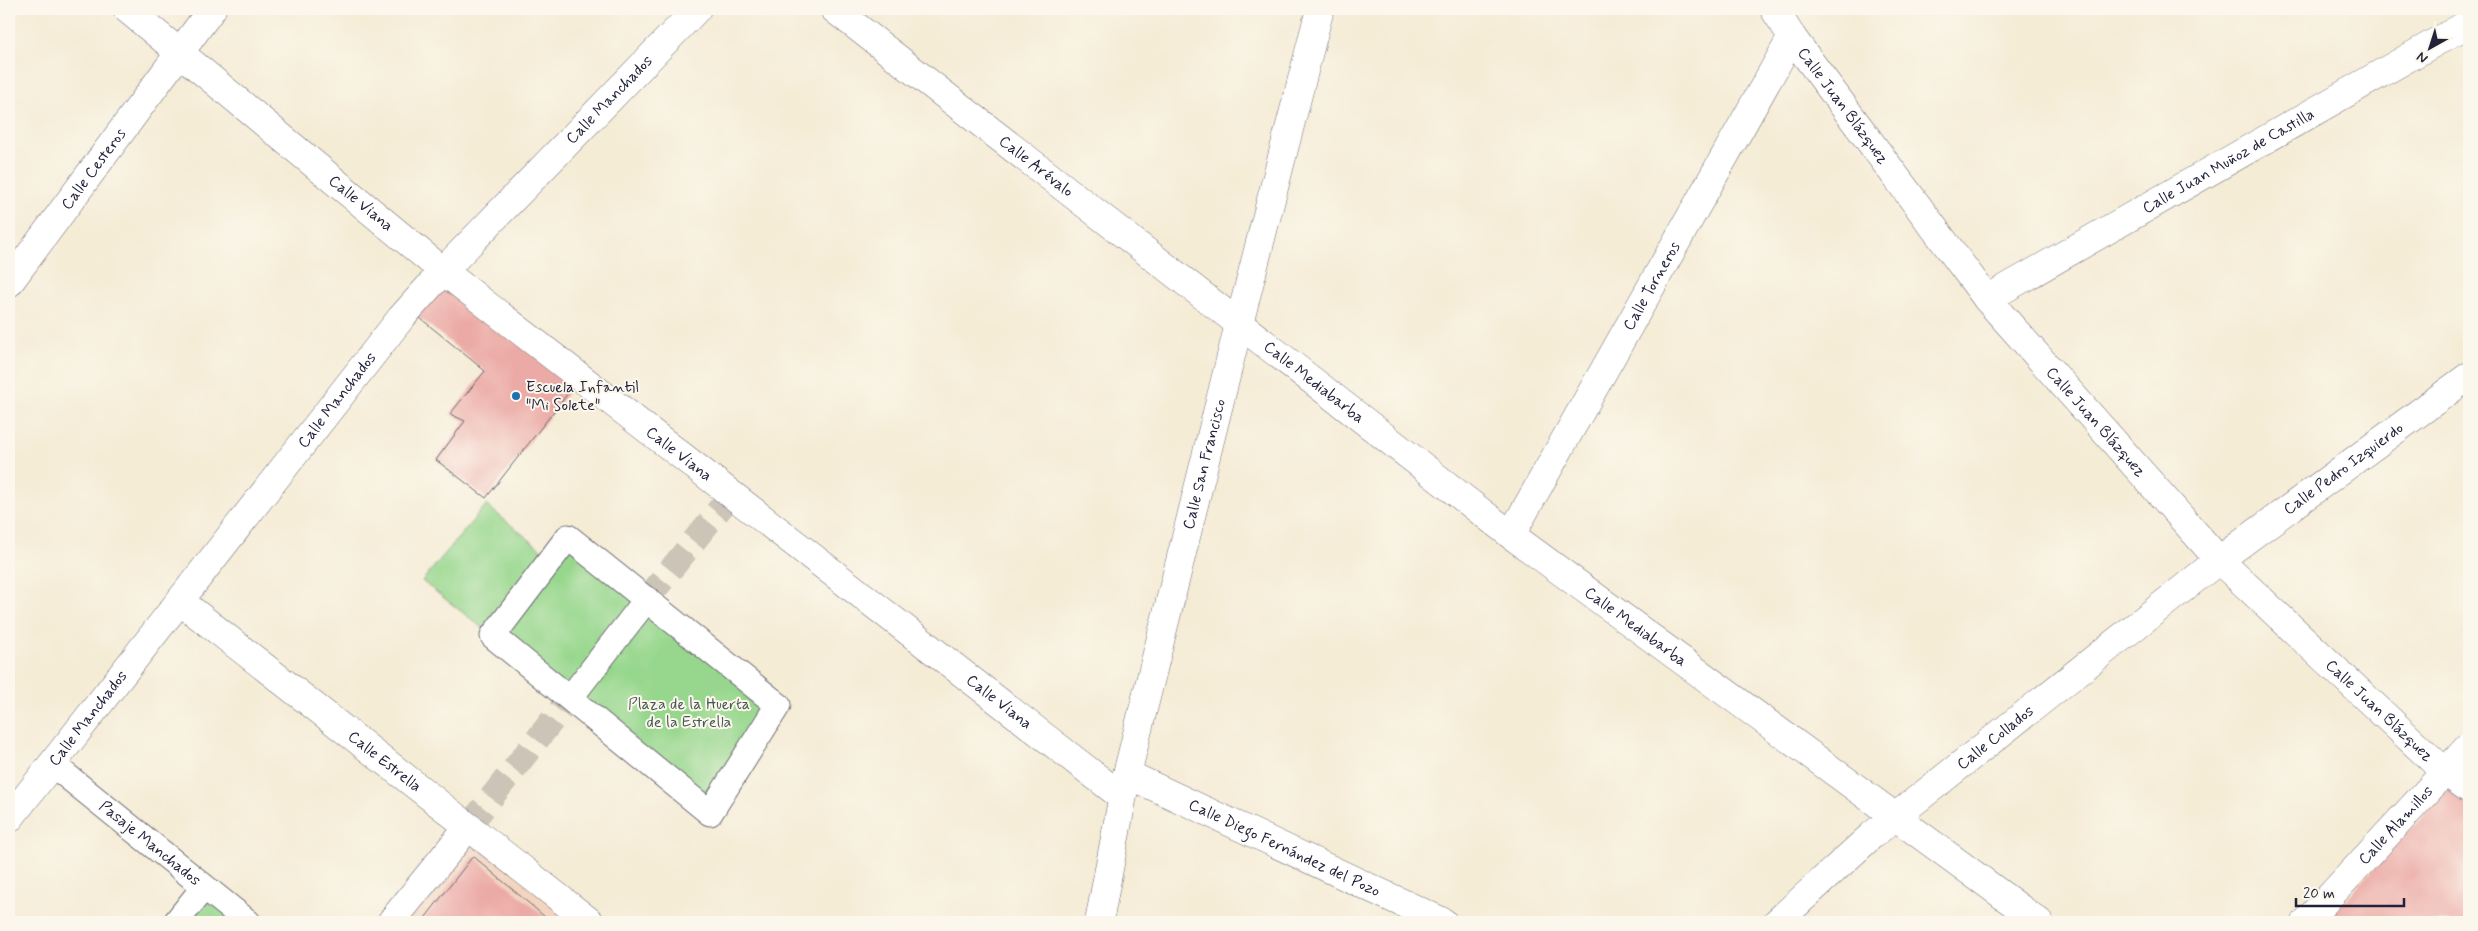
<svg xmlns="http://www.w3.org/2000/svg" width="2478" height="931" font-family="Mynerve,sans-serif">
<rect width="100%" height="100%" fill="#fbf7ec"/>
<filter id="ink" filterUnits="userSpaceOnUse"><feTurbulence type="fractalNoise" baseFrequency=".02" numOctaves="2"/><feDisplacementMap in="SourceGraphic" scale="10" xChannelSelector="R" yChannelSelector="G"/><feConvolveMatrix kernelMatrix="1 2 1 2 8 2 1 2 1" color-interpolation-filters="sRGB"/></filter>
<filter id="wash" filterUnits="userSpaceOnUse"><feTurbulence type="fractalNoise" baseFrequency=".0096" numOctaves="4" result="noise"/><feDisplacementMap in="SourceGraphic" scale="20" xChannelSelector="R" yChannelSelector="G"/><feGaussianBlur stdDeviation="1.12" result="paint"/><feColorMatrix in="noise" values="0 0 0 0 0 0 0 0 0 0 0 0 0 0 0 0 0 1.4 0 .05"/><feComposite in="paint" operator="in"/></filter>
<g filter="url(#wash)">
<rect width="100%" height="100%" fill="#f5ecd6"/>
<path fill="#f3d4bf" d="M468 827 590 922H391Z"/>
<path fill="#97d78d" stroke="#5c7c64" d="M486 505 552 558 568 537 778 705 710 813 493 636 422 581Z
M204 887 248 922H176Z"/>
<g id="blocks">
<path fill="#ecaaa6" d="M443 271 580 378 486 498 436 460 465 421 450 414 485 371 409 309Z
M2448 788 2469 804V922H2325Z
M473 856 551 922H422Z"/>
</g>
</g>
<g filter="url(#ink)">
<use href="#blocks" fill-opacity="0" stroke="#6c6971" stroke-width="1"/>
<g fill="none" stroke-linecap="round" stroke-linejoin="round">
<path stroke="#cbc4b7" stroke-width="25" stroke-dasharray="25 12" stroke-linecap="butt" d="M647 599 731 495
M468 827 570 698"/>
<defs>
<g id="pedestrian">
<path d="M568 537 778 705 710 813 493 636Z"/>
<path d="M570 698 647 599"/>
<path id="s1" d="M52 764 248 922"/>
<path d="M176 922 204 887"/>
</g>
<g id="minor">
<path id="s2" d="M127 9 443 271 1121 796"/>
<path id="s3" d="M834 9 1511 535 2039 922"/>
<path id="s4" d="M1774 9 1792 37 1987 299 2219 560 2444 771 2469 789"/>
<path id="s5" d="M9 283 212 9"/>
<path id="s6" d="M1987 299 2469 23"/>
<path id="s7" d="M1511 535 1792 37"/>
<path id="s8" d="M180 601 590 922"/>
<path id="s9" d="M1127 774 1443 922"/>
<path id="s10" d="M9 819 401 318 443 271 697 9"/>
<path d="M391 922 468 827"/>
<path id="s11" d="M1777 922 1871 836 2219 560 2469 376"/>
<path id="s12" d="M2306 922 2469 746"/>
</g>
<g id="tertiary">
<path id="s13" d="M1099 922 1127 774 1239 324 1320 9"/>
</g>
</defs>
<use href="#pedestrian" stroke="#6c6971" stroke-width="27"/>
<use href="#minor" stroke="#6c6971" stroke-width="29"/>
<use href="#tertiary" stroke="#6c6971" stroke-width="29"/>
<use href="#pedestrian" stroke="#fff" stroke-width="25"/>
<use href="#minor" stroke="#fff" stroke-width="28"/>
<use href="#tertiary" stroke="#fff" stroke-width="28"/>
</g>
</g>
<circle fill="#1f6fb2" stroke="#fbf7ec" stroke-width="2" cx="516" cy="396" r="5"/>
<g text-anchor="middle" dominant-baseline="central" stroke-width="4" stroke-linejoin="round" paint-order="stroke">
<g font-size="16" fill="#22223b" stroke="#fbf7ec">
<text stroke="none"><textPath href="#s10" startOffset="938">Calle Manchados</textPath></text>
<text stroke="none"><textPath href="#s4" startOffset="119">Calle Juan Blázquez</textPath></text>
<text stroke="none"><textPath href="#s6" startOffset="278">Calle Juan Muñoz de Castilla</textPath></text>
<text stroke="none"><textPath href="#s3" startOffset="256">Calle Arévalo</textPath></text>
<text stroke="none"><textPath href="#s5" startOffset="142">Calle Cesteros</textPath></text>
<text stroke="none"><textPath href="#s2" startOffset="304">Calle Viana</textPath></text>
<text stroke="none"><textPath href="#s7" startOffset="286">Calle Torneros</textPath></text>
<text stroke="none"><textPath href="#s3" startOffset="608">Calle Mediabarba</textPath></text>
<text stroke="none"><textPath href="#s10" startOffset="532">Calle Manchados</textPath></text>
<text stroke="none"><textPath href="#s4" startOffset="524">Calle Juan Blázquez</textPath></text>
<text stroke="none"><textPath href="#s2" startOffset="709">Calle Viana</textPath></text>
<text stroke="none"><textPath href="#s13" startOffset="470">Calle San Francisco</textPath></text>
<text stroke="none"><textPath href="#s11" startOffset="726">Calle Pedro Izquierdo</textPath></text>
<text stroke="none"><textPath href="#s3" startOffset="1012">Calle Mediabarba</textPath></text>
<text stroke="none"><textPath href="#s2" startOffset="1114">Calle Viana</textPath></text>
<text stroke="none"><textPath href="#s4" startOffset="929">Calle Juan Blázquez</textPath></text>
<text stroke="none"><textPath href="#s10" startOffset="128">Calle Manchados</textPath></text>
<text stroke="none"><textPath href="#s11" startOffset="286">Calle Collados</textPath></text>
<text stroke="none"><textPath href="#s8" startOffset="260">Calle Estrella</textPath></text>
<text stroke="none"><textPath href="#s12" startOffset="132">Calle Alamillos</textPath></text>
<text stroke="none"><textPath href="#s1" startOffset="126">Pasaje Manchados</textPath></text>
<text stroke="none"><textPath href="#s9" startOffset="174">Calle Diego Fernández del Pozo</textPath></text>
</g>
<g font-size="16" fill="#22223b" stroke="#fbf7ec" text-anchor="start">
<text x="526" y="387">Escuela Infantil<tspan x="526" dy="18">"Mi Solete"</tspan></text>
</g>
<g font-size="16" fill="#455854" stroke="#fbf7ec">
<text x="689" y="704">Plaza de la Huerta<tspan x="689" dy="18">de la Estrella</tspan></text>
</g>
</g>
<rect width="2478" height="931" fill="none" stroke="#fbf7ec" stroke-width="30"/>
<g transform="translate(2430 48) rotate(219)" stroke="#fbf7ec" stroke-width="4" paint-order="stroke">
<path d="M0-4L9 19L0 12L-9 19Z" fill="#22223b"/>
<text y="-8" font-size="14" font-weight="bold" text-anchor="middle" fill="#22223b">N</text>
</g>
<path d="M2296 898v8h108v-8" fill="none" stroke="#22223b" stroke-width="2.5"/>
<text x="2303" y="898" font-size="15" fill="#22223b" stroke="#fbf7ec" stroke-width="4" paint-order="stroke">20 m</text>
</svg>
